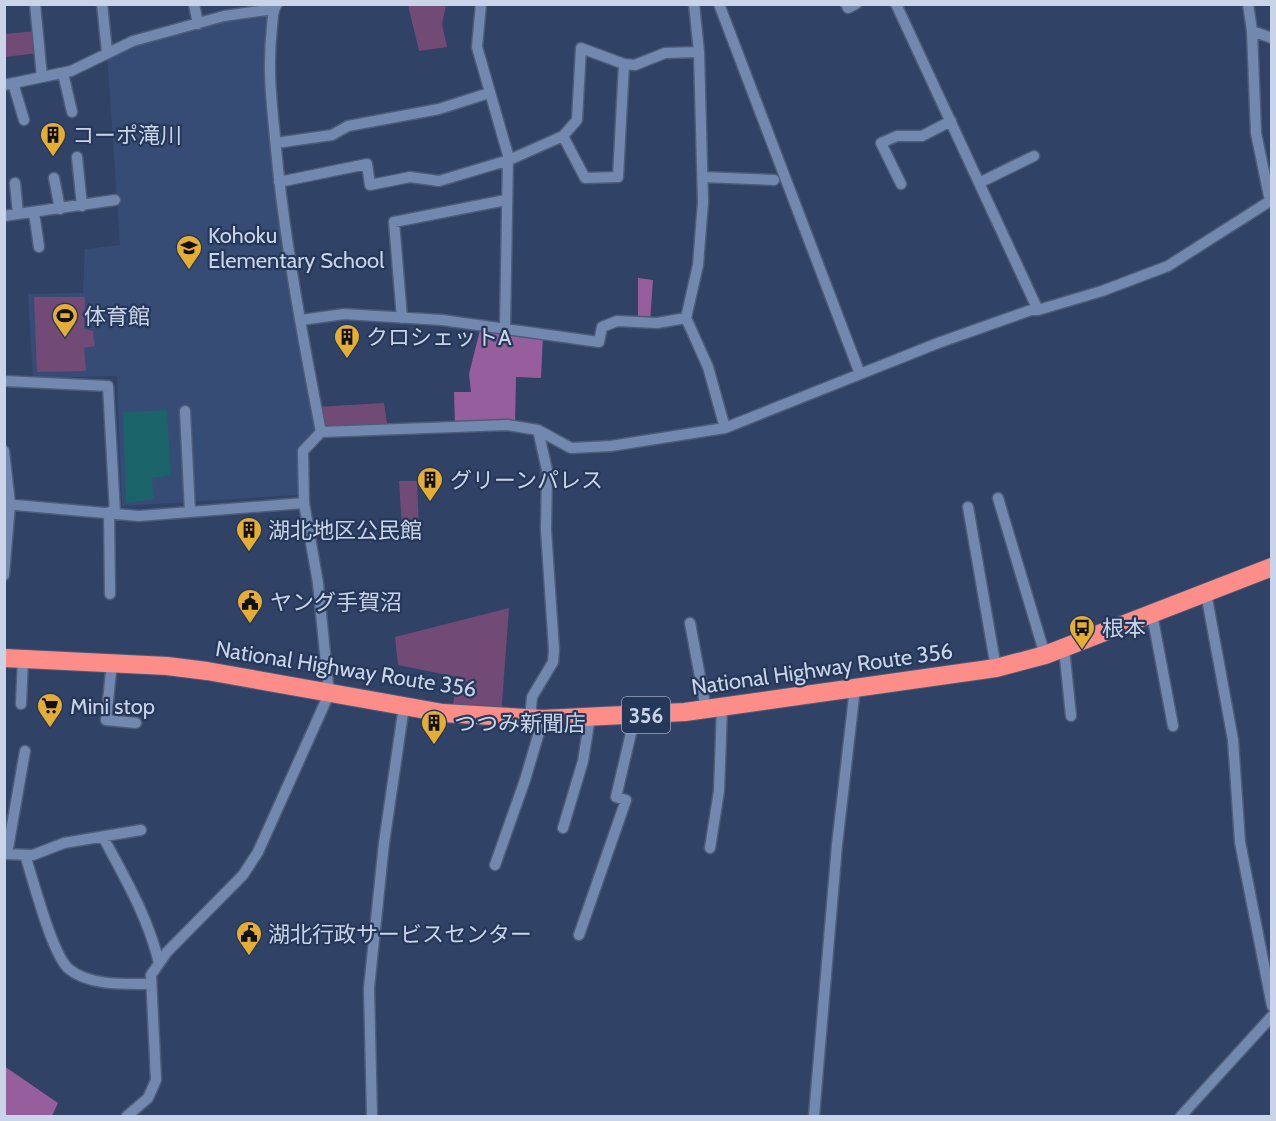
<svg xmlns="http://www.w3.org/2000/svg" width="1276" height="1121" font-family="Cabin,'Noto Sans JP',sans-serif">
<rect width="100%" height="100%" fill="#304265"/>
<path fill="#374c75" d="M274 9 268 80 321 432 303 451 304 503 298 495 122 506 117 376 33 378 28 294 83 293 85 249 120 245 107 52 198 24Z"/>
<path fill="#714a76" d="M408 5H446L442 24 447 47 419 51Z
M37 31 39 53 5 57 4 34Z
M34 297H85L84 329 93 331 95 346 84 348 86 371 37 372Z
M384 403 388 429 321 432 316 407Z
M399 481H417L419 527 402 529Z
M509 608 501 717 452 713 457 677 398 665 395 637Z"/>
<path fill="#975e9e" d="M638 278 653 280 650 323 638 322Z
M481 326 543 336 541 378 516 377 515 426H455L454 392H471L469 374Z
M4 1066 58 1103 52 1116H5Z"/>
<path fill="#1a6368" d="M167 410 171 475 152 478 154 499 126 503 123 412Z"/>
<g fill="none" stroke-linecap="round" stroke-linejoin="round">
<defs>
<path id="minor" d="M35 4 42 77
M102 4 107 52
M194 4 198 24
M277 4C272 11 273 18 272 26 267 73 272 103 276 149 285 244 303 339 321 432
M481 4 477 47 508 155 505 328
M694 4 699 52 703 202 698 265 686 318 708 367 725 428
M719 4 860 374
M846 4 848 8 856 4
M896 4 1038 310
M1252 31 1272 38
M624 64 635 65 665 53 699 52
M63 73 72 112
M13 83 24 120
M4 85 71 71 133 41 224 16 274 9
M276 143 332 135 348 126 439 109 489 93
M77 157 82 206
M703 177 774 180
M54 178 60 209
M279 182 367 164 370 185 410 177 439 181 509 160 563 136 585 178 618 177 624 64 581 48 577 120 563 136
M15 183 18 214
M979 183 1034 156
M901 184 881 143 897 136H922L951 121
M34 212 39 247
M4 216 115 200
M402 318 394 222 506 200
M301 320 344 314 442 320 599 342 602 327 617 321 657 323 686 318
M4 381 108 386 115 513
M185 411 190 512
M538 430 571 448 611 446 725 428 938 343 1031 310H1038L1102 291 1168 266 1270 201 1256 133 1252 31 1248 4
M4 451 10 504 4 575
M998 498 1045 655
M4 504 139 516 304 503
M968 507 996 668
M109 512 110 594
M1206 593 1233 740 1240 842 1272 1006
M1152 614 1173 726
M690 623 706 709
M1064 648 1071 716
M112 662 106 720 136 723
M21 704 23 658
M563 828 583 761 590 717
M103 837C125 878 148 917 159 963
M710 848 719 791 722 707
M4 854 33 855 64 843 141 830
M7 854 25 751
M25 855C33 879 52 955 69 969 89 986 126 984 151 984
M495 865 525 780 543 719
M579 935 626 800 616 797 635 716
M127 1116 148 1098 156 1080 151 975 167 952 243 875 258 852 329 694 318 583 304 503 303 451 321 432 507 425 538 430 547 470 546 530 554 650 553 662 532 697 530 718
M372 1116 369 988 384 843 404 706
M814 1116 837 845 855 688
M1181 1116 1272 1016"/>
<path id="highway" d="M4 658 167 666 207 671 443 713 543 719 685 712 996 668 1045 655 1272 567"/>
</defs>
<use href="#minor" stroke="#4d5c78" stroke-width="13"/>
<use href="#highway" stroke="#4d5c78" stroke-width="20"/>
<use href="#minor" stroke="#7388af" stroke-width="10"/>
<use href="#highway" stroke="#fd8d89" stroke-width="18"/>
</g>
<defs>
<symbol id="building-pin" viewBox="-11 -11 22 30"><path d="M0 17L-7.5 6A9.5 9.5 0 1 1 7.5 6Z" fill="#e4ae35" stroke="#263859"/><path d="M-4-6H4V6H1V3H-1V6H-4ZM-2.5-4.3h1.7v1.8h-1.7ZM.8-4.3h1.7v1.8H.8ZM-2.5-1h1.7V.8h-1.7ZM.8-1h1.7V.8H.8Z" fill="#111"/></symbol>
<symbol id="school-pin" viewBox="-11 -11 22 30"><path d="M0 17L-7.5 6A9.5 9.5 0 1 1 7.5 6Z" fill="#e4ae35" stroke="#263859"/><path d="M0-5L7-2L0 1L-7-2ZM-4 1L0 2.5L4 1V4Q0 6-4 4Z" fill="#111"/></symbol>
<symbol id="stadium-pin" viewBox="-11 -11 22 30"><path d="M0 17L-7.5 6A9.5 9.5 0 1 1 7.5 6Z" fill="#e4ae35" stroke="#263859"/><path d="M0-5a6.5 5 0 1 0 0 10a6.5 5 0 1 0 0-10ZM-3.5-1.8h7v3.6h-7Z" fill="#111"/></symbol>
<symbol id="civic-pin" viewBox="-11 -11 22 30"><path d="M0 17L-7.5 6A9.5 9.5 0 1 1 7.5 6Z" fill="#e4ae35" stroke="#263859"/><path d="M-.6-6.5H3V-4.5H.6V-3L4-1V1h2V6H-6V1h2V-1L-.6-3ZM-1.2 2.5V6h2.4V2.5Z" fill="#111"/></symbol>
<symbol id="bus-pin" viewBox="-11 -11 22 30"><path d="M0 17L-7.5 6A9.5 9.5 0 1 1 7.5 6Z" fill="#e4ae35" stroke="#263859"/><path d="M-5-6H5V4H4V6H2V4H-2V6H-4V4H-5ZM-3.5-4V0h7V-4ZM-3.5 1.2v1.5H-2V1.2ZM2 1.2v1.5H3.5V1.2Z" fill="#111"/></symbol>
<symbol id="supermarket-pin" viewBox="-11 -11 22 30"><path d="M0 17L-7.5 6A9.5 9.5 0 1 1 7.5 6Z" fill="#e4ae35" stroke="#263859"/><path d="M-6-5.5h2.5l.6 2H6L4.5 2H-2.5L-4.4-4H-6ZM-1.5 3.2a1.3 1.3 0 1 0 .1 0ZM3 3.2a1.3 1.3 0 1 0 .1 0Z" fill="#111"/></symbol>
</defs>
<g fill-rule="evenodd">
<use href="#building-pin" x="38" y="120" width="30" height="40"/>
<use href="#school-pin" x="174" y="233" width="30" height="40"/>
<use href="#stadium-pin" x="50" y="301" width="30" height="40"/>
<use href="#building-pin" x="332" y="322" width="30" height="40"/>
<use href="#building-pin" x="415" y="465" width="30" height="40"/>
<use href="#building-pin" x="234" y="515" width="30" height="40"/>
<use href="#civic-pin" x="235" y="587" width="30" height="40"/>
<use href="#bus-pin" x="1067" y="613" width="30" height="40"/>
<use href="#supermarket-pin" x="35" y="691" width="30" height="40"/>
<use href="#building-pin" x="419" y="708" width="30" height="40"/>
<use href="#civic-pin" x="234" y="919" width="30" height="40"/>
</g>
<g text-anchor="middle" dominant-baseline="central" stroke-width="4.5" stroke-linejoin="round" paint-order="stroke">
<rect fill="#263859" stroke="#98a5be" stroke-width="1.5" x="622" y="697" width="48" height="36" rx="4.5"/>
<g font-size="21" font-weight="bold" fill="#c9d4e9">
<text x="646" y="715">356</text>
</g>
<g font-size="22" fill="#c9d4e9" stroke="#263859" text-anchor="start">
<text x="72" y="135">コーポ滝川</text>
<text x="208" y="235">Kohoku<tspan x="208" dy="25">Elementary School</tspan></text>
<text x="84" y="316">体育館</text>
<text x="366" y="337">クロシェットA</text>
<text x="450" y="480">グリーンパレス</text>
<text x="268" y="530">湖北地区公民館</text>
<text x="270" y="602">ヤング手賀沼</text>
<text x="1102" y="628">根本</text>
<text x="70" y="706">Mini stop</text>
<text x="454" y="723">つつみ新聞店</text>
<text x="268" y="934">湖北行政サービスセンター</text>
</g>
<g font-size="22" fill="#c9d4e9" stroke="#263859">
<text transform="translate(346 669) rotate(9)">National Highway Route 356</text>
<text transform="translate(822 669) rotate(-8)">National Highway Route 356</text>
</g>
</g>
<rect width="1276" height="1121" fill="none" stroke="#c9d4e9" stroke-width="12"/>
</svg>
